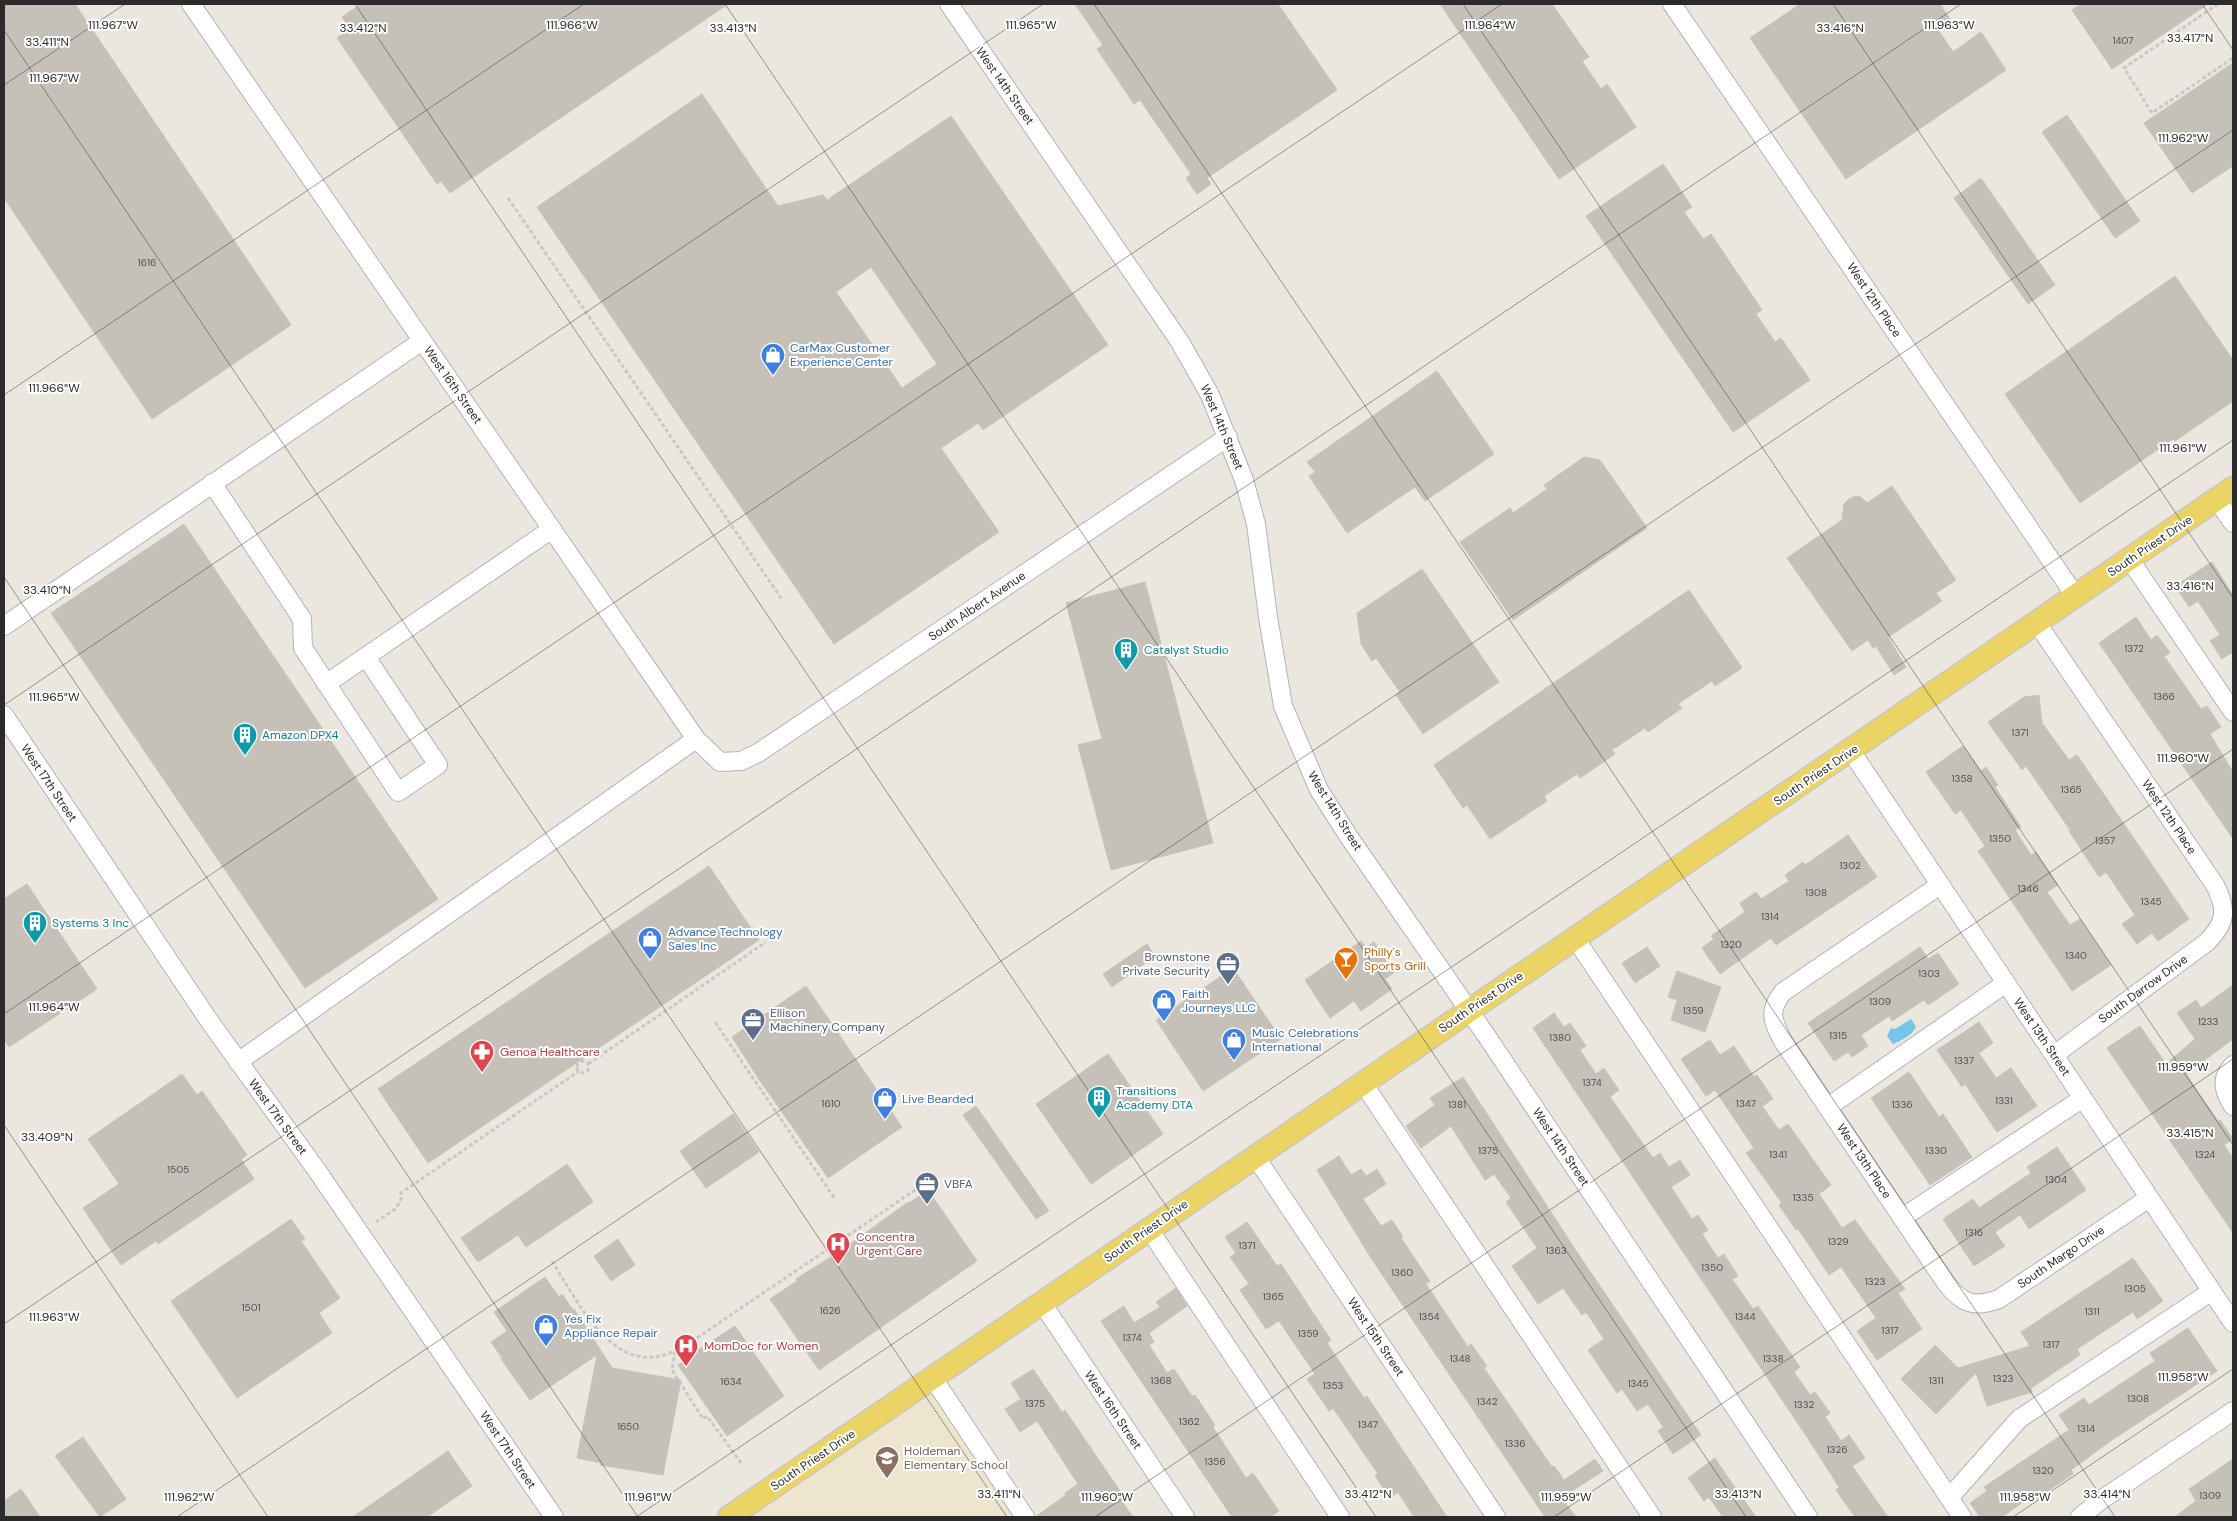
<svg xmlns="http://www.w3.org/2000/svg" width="2237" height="1521" font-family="'DM Sans',sans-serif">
<rect width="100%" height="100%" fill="#ece7de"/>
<path fill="#ede5ce" d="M925 1383 1013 1517H729Z"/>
<path fill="#75c5ea" d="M1911 1019 1916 1027C1911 1036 1902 1040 1893 1044L1887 1036 1891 1028 1895 1029Z"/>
<path fill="#c5c1b9" stroke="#c8c3b7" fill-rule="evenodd" d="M4 4H75L291 325 152 419 4 198Z
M361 4H728L450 193 441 181 437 184 337 38 350 29 342 17Z
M1075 4H1278L1337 90 1207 178 1211 184 1197 194 1186 178 1191 174 1140 100 1134 104 1097 49 1103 45Z
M1440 4H1552L1589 57 1582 61 1601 89 1607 84 1636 127 1559 179Z
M1800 4H1940L1950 19 1937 28 1953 52 1981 32 2006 70 1846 179 1750 38Z
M2081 4H2208L2112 69 2072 10Z
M2233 63V166L2192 193 2144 123Z
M702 94 778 206 823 195 827 200 951 116 1108 345 983 430 978 423 941 448 999 532 834 644 537 207ZM871 267 937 364 902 388 836 292Z
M2067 115 2140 221 2115 238 2042 132Z
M1663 164 1692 207 1684 212 1703 239 1711 234 1762 310 1756 314 1775 342 1781 338 1810 380 1733 432 1586 216Z
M1981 178 2055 285 2028 304 1954 198Z
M2175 276 2233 360V401L2175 441 2173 439 2080 503 2005 394Z
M1437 371 1494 454 1425 501 1415 487 1347 533 1309 476 1315 472 1307 462Z
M1584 457 1600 460 1647 528 1513 620 1460 542 1510 508 1513 513 1547 489 1544 485Z
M1892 486 1956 580 1936 593 1942 601 1888 637 1906 667 1894 675 1876 646 1873 648 1868 640 1852 651 1787 558 1842 520 1844 504 1849 499 1855 496 1861 497 1867 503Z
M184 524 438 899 305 988 51 613Z
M2212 562 2233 595V655L2231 653 2222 659 2210 641 2220 635 2198 601 2189 607 2175 586Z
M1422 569 1499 682 1423 734 1396 695 1400 692 1376 658 1372 661 1361 644 1357 613Z
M1145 582 1213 843 1111 870 1078 745 1102 739 1066 603Z
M1689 590 1742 668 1715 686 1712 681 1678 704 1682 708 1648 732 1645 728 1612 750 1615 754 1580 778 1577 774 1544 796 1547 801 1490 839 1467 805 1463 808 1434 765Z
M2136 617 2151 640 2157 635 2170 653 2164 656 2201 709 2207 706 2221 727 2210 734 2233 772V839L2099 643Z
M2039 695 2042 723 2069 760 2077 755 2189 919 2158 941 2152 933 2137 944 2122 924 2135 915 2106 872 2099 877 2069 831 2070 830 2026 766 2022 770 1988 722 2024 697Z
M1963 746 1981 771 1986 767 1998 785 1995 787 2021 827 2015 830 2031 855 2036 852 2058 885 2047 892 2070 925 2080 919 2111 965 2072 991 1978 851 1985 846 1961 810 1955 814 1926 772Z
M1848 835 1877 877 1776 945 1771 938 1720 974 1702 948 1714 939 1711 936 1745 912 1740 903 1756 892 1761 899 1789 881 1785 875 1803 862 1805 865Z
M709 866 759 940 428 1163 378 1089Z
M27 884 97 989 9 1047 4 1039V899Z
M1361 941 1366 948 1374 942 1395 972 1385 979 1392 989 1361 1011 1354 1001 1330 1018 1305 980Z
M1147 944 1155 956 1112 987 1103 974Z
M1647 947 1660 966 1635 983 1622 963Z
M1920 947 1928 959 1938 953 1959 984 1928 1005 1924 1000 1892 1021 1889 1016 1861 1035 1868 1046 1852 1057 1848 1052 1834 1061 1808 1023Z
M1233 968 1281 1039 1203 1091 1156 1020Z
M1677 971 1721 987 1705 1032 1671 1020 1677 1000 1668 997Z
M2233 985V1039L2186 1074 2218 1121 2220 1120 2233 1139 2224 1145 2233 1158V1233L2107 1048 2140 1026 2166 1064 2195 1039 2177 1013 2196 1000 2201 1008Z
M806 986 902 1127 828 1178 758 1078 732 1037Z
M1554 1013 1564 1027 1570 1023 1586 1046 1580 1050 1596 1074 1604 1068 1619 1090 1610 1097 1653 1158 1660 1153 1669 1167 1680 1160 1690 1175 1671 1187 1692 1219 1698 1215 1708 1230 1702 1234 1718 1258 1724 1254 1738 1276 1732 1279 1753 1309 1758 1306 1800 1367 1794 1372 1810 1395 1815 1392 1830 1413 1825 1417 1841 1441 1849 1435 1865 1458 1852 1466 1888 1517H1855L1836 1490 1839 1487 1809 1440 1533 1028Z
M1979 1022 1993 1043 1979 1053 1996 1078 2011 1068 2037 1106 1997 1132 1965 1084 1962 1087 1937 1050Z
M1710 1040 1720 1055 1734 1046 1754 1077 1757 1075 1773 1099 1762 1106 1779 1130 1788 1124 1831 1185 1819 1194 1842 1228 1855 1220 1905 1289 1898 1293 1922 1329 1877 1360 1857 1331 1876 1318 1841 1267 1829 1275 1798 1229 1796 1230 1779 1205 1782 1203 1746 1153 1754 1148 1715 1090 1706 1096 1681 1059Z
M1108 1054 1163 1134 1091 1184 1036 1104Z
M1909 1072 1939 1117 1943 1114 1972 1157 1930 1185 1871 1098Z
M182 1074 197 1095 202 1091 247 1155 241 1159 254 1179 158 1244 156 1241 121 1265 83 1208 119 1184 88 1139Z
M1463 1077 1577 1252 1701 1435 1673 1454 1658 1431 1663 1427 1648 1404 1637 1411 1622 1389 1617 1393 1588 1350 1604 1339 1586 1312 1582 1315 1563 1288 1538 1304 1512 1266 1537 1248 1506 1202 1511 1198 1494 1174 1485 1180 1451 1126 1421 1148 1406 1126 1435 1105 1430 1098Z
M976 1106 1049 1211 1036 1219 963 1115Z
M733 1114 759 1152 706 1188 680 1151Z
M2057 1147 2086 1190 2029 1229 2020 1215 1995 1232 2005 1246 1974 1266 1943 1219 1973 1199 1979 1208 2031 1173 2027 1167Z
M1339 1156 1351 1175 1361 1169 1366 1176 1377 1169 1386 1184 1363 1199 1381 1226 1392 1220 1403 1237 1401 1238 1430 1281 1426 1284 1468 1347 1471 1344 1487 1366 1484 1368 1552 1467 1554 1466 1564 1480 1595 1459 1603 1471 1572 1491 1574 1494 1564 1501 1576 1517H1545L1371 1258 1317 1170Z
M567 1164 593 1202 526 1247 518 1235 478 1262 461 1238Z
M928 1190 977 1261 819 1370 770 1299 797 1281 796 1279 842 1250 908 1202 909 1203Z
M291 1219 305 1239 301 1241 340 1298 319 1313 332 1333 237 1398 171 1301Z
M1247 1222 1277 1266 1281 1264 1331 1340 1327 1343 1364 1398 1367 1396 1447 1517H1414L1398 1492 1390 1498 1375 1476 1378 1474 1333 1408 1329 1411 1307 1379 1315 1374 1279 1321 1266 1329 1240 1290 1249 1284 1230 1257 1236 1253 1225 1237Z
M618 1239 635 1265 611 1281 594 1256Z
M2133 1258 2163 1301 2137 1319 2133 1312 2077 1349 2080 1355 2031 1388 2032 1392 1987 1406 1976 1373 1936 1414 1901 1379 1935 1345 1958 1368 2030 1346 2021 1332Z
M545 1277 559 1297 562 1294 573 1310 574 1309 612 1368 681 1380 663 1475 600 1465 601 1463 577 1458 597 1355 530 1400 501 1359 502 1358 491 1342 507 1331 494 1312Z
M1176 1288 1187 1306 1149 1333 1154 1342 1149 1345 1167 1373 1174 1369 1192 1396 1195 1395 1215 1425 1213 1427 1246 1478 1253 1473 1279 1511 1270 1517H1232L1101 1321 1124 1306 1134 1323 1160 1307 1156 1302Z
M735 1326 784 1396 727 1436 678 1365 694 1354 693 1353Z
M2188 1328 2217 1371 2112 1440 2071 1470 2073 1474 2036 1499 2033 1495 2002 1517H1980L1970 1503 1987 1491 1984 1487 2069 1430 2059 1415 2084 1398 2089 1405 2155 1361 2150 1353Z
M1033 1369 1062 1412 1065 1410 1120 1491 1116 1493 1133 1517H1035L1066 1495 1065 1493 1078 1484 1037 1421 1020 1432 1005 1409 1021 1399 1011 1383Z
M83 1437 126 1499 100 1517 55 1456Z
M448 1451 472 1486 427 1517H353Z
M1715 1458 1731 1482 1756 1517H1723L1709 1497 1704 1501 1688 1478Z
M2233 1459V1517H2175L2196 1501 2189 1489Z
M21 1489 40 1517H4V1501Z"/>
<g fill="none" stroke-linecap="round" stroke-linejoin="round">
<defs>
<path id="minor" d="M191 4 696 739 720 762 741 761 758 753 1228 437
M949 4 1180 342 1210 395 1244 480 1256 524 1268 617 1283 706 1319 790 1349 837 1488 1038 1808 1517
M1672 4 2076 597
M212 483 302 619 303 648 398 792 438 765 366 657
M2217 500 2233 523
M2130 560 2233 712
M2037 623 2215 885C2227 909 2227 922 2207 942L2054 1055
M4 626 422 341
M326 684 552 529
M4 715 210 1022 318 1172 554 1517
M1851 751 2233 1323
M1940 885 1783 992C1768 1011 1772 1020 1783 1041L1946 1283C1962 1304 1974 1308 1999 1299L2149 1198
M1575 938 1962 1517
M238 1062 696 739
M2233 1065C2220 1078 2223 1091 2233 1106
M1363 1083 1652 1517
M1828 1107 2006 983
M1255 1156 1496 1517
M1902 1218 2083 1098
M1149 1229 1340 1517
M1042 1303 1185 1517
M933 1378 1025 1517
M1949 1498 2019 1419 2212 1291
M2080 1517 2101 1500 2233 1411"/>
<path id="major" d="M729 1517 2233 488"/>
</defs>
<use href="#minor" stroke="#b1b3be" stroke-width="20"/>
<use href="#major" stroke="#c8c8c8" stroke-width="25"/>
<path stroke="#c8c8c8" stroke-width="3" stroke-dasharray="4 2.5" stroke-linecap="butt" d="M2218 4 2124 68 2152 113 2233 58
M508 198 783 601
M715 1022 835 1199
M577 1067a6 6 0 1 1 12 0a6 6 0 1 1-12 0Z
M588 1064 766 942
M376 1222C387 1214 403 1208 401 1193L579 1071
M552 1261C576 1298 609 1371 664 1355 671 1353 678 1349 685 1346L927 1182
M675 1351 672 1370 703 1419 707 1416 741 1463"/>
<use href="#minor" stroke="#fff" stroke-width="18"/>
<use href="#major" stroke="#ebd364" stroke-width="22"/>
</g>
<path fill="none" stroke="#2b2b2b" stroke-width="1" stroke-opacity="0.45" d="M355 4 1376 1517M725 4 1746 1517M1094 4 2115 1517M1463 4 2233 1145M1833 4 2233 598M2202 4 2233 50M4 30 1007 1517M4 85 125 4M4 395 584 4M4 577 638 1517M4 705 1043 4M4 1014 1502 4M4 1125 268 1517M4 1324 1961 4M177 1517 2233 130M636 1517 2233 440M1095 1517 2233 749M1554 1517 2233 1059M2013 1517 2233 1369"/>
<defs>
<symbol id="shop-pin" viewBox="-11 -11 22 30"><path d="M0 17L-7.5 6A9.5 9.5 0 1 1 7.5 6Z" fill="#3f7fe0" stroke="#fff"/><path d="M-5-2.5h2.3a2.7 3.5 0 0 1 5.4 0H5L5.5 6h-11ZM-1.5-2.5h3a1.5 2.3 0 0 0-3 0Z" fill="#fff"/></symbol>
<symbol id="building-pin" viewBox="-11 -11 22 30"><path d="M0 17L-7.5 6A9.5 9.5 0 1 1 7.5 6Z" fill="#0f9aa8" stroke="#fff"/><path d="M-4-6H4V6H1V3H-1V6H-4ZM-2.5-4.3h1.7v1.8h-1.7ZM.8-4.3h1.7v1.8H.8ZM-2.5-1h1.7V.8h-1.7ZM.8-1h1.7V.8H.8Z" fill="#fff"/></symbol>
<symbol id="bar-pin" viewBox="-11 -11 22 30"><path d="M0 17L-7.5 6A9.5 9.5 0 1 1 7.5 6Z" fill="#e8710a" stroke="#fff"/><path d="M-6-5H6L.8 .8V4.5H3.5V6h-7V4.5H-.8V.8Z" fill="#fff"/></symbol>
<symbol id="office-pin" viewBox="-11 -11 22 30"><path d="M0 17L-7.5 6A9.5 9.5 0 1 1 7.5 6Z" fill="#5c6f8a" stroke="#fff"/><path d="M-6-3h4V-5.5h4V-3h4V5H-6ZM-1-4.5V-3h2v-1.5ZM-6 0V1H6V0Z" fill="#fff"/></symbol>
<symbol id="pharmacy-pin" viewBox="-11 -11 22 30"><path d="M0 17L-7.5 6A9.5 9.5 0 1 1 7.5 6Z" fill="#e0444e" stroke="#fff"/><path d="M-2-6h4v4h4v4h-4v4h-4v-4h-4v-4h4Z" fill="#fff"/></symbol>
<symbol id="hospital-pin" viewBox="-11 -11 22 30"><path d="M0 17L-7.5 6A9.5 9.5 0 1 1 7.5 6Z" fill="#e0444e" stroke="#fff"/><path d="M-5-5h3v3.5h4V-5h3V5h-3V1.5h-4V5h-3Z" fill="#fff"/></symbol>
<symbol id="school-pin" viewBox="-11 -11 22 30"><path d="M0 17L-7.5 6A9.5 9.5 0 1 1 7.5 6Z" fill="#8d6e63" stroke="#fff"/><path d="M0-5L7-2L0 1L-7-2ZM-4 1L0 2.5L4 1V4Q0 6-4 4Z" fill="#fff"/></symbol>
</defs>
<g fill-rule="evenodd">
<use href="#shop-pin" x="759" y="341" width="28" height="38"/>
<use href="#building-pin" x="1112" y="636" width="28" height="38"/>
<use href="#building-pin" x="231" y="721" width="28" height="38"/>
<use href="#building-pin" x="21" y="909" width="28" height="38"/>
<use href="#shop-pin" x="636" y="925" width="28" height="38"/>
<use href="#bar-pin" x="1332" y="945" width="28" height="38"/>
<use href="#office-pin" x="1214" y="950" width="28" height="38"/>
<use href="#shop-pin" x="1150" y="987" width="28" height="38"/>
<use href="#office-pin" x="739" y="1006" width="28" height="38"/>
<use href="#shop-pin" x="1220" y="1026" width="28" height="38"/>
<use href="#pharmacy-pin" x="468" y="1038" width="28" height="38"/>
<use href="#building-pin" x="1085" y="1084" width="28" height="38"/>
<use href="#shop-pin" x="871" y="1085" width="28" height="38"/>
<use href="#office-pin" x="913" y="1170" width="28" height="38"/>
<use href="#hospital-pin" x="824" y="1230" width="28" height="38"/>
<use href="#shop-pin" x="532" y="1312" width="28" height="38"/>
<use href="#hospital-pin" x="672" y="1332" width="28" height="38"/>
<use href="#school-pin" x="873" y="1444" width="28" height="38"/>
</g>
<g text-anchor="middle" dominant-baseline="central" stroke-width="4" stroke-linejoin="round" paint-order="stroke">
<g font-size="10" fill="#52504e">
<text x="2123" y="40">1407</text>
<text x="147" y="262">1616</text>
<text x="2134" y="648">1372</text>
<text x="2164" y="696">1366</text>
<text x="2020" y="732">1371</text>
<text x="1962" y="778">1358</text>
<text x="2071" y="789">1365</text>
<text x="2000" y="838">1350</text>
<text x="2105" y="840">1357</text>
<text x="1850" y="865">1302</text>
<text x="2028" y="888">1346</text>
<text x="1816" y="892">1308</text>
<text x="2151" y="901">1345</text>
<text x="1770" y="916">1314</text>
<text x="1731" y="944">1320</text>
<text x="2076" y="955">1340</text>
<text x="1929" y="973">1303</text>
<text x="1880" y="1001">1309</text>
<text x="1693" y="1010">1359</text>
<text x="2208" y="1021">1233</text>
<text x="1838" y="1035">1315</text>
<text x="1560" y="1037">1380</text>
<text x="1964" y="1060">1337</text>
<text x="1592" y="1082">1374</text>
<text x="2004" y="1100">1331</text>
<text x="831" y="1103">1610</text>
<text x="1746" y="1103">1347</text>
<text x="1457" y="1104">1381</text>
<text x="1902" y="1104">1336</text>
<text x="1488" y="1150">1375</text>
<text x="1936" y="1150">1330</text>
<text x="1778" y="1154">1341</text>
<text x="2205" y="1154">1324</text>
<text x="178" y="1169">1505</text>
<text x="2056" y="1179">1304</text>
<text x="1803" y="1197">1335</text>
<text x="1974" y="1232">1316</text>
<text x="1838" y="1241">1329</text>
<text x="1247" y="1245">1371</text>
<text x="1556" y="1250">1363</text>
<text x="1712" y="1267">1350</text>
<text x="1402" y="1272">1360</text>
<text x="1875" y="1281">1323</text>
<text x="2135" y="1288">1305</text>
<text x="1273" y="1296">1365</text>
<text x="251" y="1307">1501</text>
<text x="830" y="1310">1626</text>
<text x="2092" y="1311">1311</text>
<text x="1429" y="1316">1354</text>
<text x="1745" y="1316">1344</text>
<text x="1890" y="1330">1317</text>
<text x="1308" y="1333">1359</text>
<text x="1132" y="1337">1374</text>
<text x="2051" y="1344">1317</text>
<text x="1460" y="1358">1348</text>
<text x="1773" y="1358">1338</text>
<text x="2003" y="1378">1323</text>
<text x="1161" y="1380">1368</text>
<text x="1936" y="1380">1311</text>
<text x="731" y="1381">1634</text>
<text x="1638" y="1383">1345</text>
<text x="1333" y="1385">1353</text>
<text x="2138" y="1398">1308</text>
<text x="1487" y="1401">1342</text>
<text x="1035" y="1403">1375</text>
<text x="1804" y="1404">1332</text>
<text x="1189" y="1421">1362</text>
<text x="1368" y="1424">1347</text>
<text x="628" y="1426">1650</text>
<text x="2086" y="1428">1314</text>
<text x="1515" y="1443">1336</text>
<text x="1837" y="1449">1326</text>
<text x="1215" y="1461">1356</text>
<text x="2043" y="1470">1320</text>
<text x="2210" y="1495">1309</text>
</g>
<g font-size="12" fill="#2b2b2b" stroke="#fff">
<text transform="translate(1005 86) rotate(55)">West 14th Street</text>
<text transform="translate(1874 300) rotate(56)">West 12th Place</text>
<text transform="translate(453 385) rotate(55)">West 16th Street</text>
<text transform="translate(1222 427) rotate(67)">West 14th Street</text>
<text transform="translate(2150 546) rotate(-34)">South Priest Drive</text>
<text transform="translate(977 606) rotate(-34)">South Albert Avenue</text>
<text transform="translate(1816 775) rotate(-34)">South Priest Drive</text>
<text transform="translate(49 783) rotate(56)">West 17th Street</text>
<text transform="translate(1335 811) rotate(58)">West 14th Street</text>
<text transform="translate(2169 817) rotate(56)">West 12th Place</text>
<text transform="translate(2143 989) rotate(-36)">South Darrow Drive</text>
<text transform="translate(1481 1002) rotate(-34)">South Priest Drive</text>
<text transform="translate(2042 1037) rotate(56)">West 13th Street</text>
<text transform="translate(278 1117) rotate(54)">West 17th Street</text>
<text transform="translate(1561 1147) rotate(56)">West 14th Street</text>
<text transform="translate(1864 1161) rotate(56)">West 13th Place</text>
<text transform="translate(1146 1231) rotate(-35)">South Priest Drive</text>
<text transform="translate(2061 1257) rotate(-34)">South Margo Drive</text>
<text transform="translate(1376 1337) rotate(56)">West 15th Street</text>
<text transform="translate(1113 1410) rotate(56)">West 16th Street</text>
<text transform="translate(508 1450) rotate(56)">West 17th Street</text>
<text transform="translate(813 1460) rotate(-34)">South Priest Drive</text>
</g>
<g font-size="12" fill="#366cbe" stroke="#fff" text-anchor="start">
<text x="790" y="348">CarMax Customer<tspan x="790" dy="14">Experience Center</tspan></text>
<text x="668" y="932">Advance Technology<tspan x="668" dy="14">Sales Inc</tspan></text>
<text x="1182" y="994">Faith<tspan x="1182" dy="14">Journeys LLC</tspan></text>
<text x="1252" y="1033">Music Celebrations<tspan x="1252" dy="14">International</tspan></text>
<text x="902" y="1099">Live Bearded</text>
<text x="564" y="1319">Yes Fix<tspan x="564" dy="14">Appliance Repair</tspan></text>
</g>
<g font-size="12" fill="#0d838f" stroke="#fff" text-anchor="start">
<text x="1144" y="650">Catalyst Studio</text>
<text x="262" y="735">Amazon DPX4</text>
<text x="52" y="923">Systems 3 Inc</text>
<text x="1116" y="1091">Transitions<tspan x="1116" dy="14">Academy DTA</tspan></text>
</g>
<g font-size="12" fill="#c56008" stroke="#fff" text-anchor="start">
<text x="1364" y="952">Philly's<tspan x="1364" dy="14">Sports Grill</tspan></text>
</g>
<g font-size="12" fill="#4e5e75" stroke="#fff" text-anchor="start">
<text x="1210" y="957" text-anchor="end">Brownstone<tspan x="1210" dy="14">Private Security</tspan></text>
<text x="770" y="1013">Ellison<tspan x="770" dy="14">Machinery Company</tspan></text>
<text x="944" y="1184">VBFA</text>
</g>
<g font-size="12" fill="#be3a42" stroke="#fff" text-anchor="start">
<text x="500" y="1052">Genoa Healthcare</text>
<text x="856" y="1237">Concentra<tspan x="856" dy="14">Urgent Care</tspan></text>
<text x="704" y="1346">MomDoc for Women</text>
</g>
<g font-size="12" fill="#785e54" stroke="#fff" text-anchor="start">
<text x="904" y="1451">Holdeman<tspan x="904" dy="14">Elementary School</tspan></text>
</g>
</g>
<g font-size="12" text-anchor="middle" fill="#2b2b2b" stroke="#fff" stroke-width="4" stroke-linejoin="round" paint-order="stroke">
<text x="113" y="29">111.967°W</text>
<text x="572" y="29">111.966°W</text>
<text x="1031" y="29">111.965°W</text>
<text x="1490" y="29">111.964°W</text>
<text x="1949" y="29">111.963°W</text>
<text x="1840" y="32">33.416°N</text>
<text x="363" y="32">33.412°N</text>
<text x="733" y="32">33.413°N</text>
<text x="2190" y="42">33.417°N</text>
<text x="47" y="46">33.411°N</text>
<text x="54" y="82">111.967°W</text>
<text x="2183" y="142">111.962°W</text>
<text x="54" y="392">111.966°W</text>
<text x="2183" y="452">111.961°W</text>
<text x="2190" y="590">33.416°N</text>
<text x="47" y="594">33.410°N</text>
<text x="54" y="701">111.965°W</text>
<text x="2183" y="762">111.960°W</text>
<text x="54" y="1011">111.964°W</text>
<text x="2183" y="1071">111.959°W</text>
<text x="2190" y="1137">33.415°N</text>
<text x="47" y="1141">33.409°N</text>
<text x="54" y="1321">111.963°W</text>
<text x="2183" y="1381">111.958°W</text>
<text x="999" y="1498">33.411°N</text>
<text x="1368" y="1498">33.412°N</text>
<text x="1738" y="1498">33.413°N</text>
<text x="2107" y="1498">33.414°N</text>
<text x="189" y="1501">111.962°W</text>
<text x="648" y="1501">111.961°W</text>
<text x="1107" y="1501">111.960°W</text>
<text x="1566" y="1501">111.959°W</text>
<text x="2025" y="1501">111.958°W</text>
</g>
<rect width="2237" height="1521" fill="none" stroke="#2b2b2b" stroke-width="10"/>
</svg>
